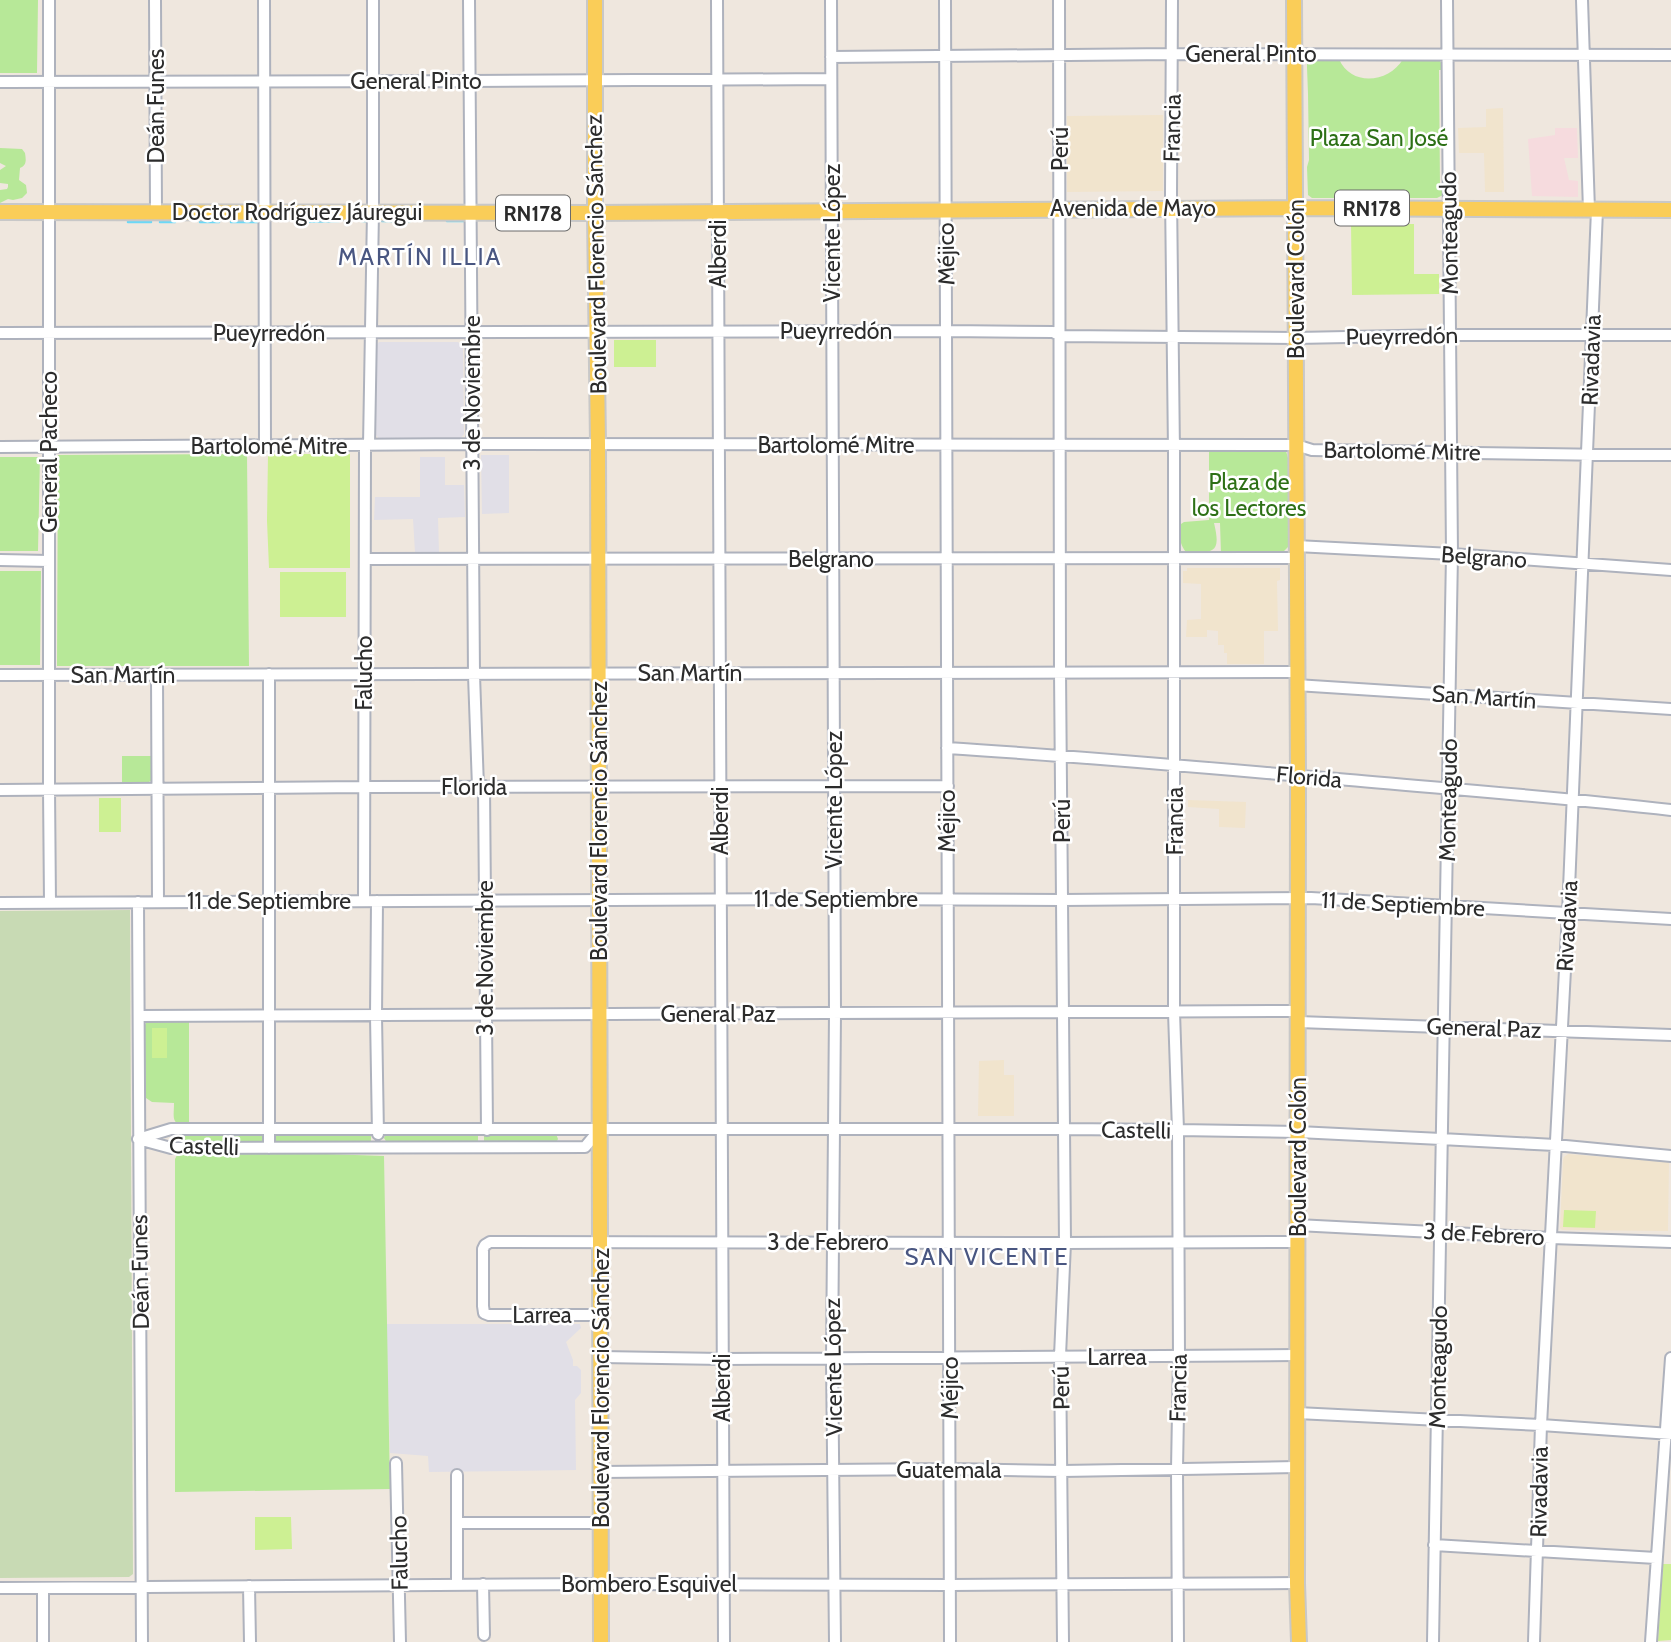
<svg xmlns="http://www.w3.org/2000/svg" width="1671" height="1642" font-family="Cabin,sans-serif">
<rect width="100%" height="100%" fill="#efe7de"/>
<path fill="#e1dfe7" d="M379 342H458L463 346 464 434 461 438 379 439 376 435V346Z
M481 455H509V513L482 514Z
M420 457H445V485H464L465 517 438 518 439 552H415L413 519 374 520 375 497H420Z
M386 1324H580L581 1328 566 1342 573 1360V1366H577L581 1370V1393L575 1400 576 1470 429 1472 428 1456 390 1453Z"/>
<path fill="#f1e4cd" d="M1503 108 1504 192H1485L1484 153H1459L1458 128 1486 127V109Z
M1163 115V191L1067 192V116Z
M1187 568H1280V580L1277 581 1278 631H1264V664H1227V653H1224V645H1218V631L1207 630V637H1186L1187 620 1201 619V584L1183 583V571H1187Z
M1188 800 1246 802 1245 828 1219 827V809L1188 807Z
M1004 1060V1075H1014V1116H978L979 1061Z
M1568 1154 1669 1162 1668 1231 1562 1230 1560 1228 1563 1160 1564 1157Z"/>
<path fill="#f6dbde" d="M1555 128H1577L1578 158H1564L1569 180 1578 181V197L1532 196 1528 139 1555 135Z"/>
<path fill="#b7e898" d="M0 0H38L37 73H0Z
M1311 59H1339C1351 87 1389 83 1403 59L1439 60 1442 64V70H1439L1440 187 1444 188 1443 195 1437 198H1312L1308 195 1307 167 1309 160 1308 94 1307 67V62Z
M0 148 22 149 25 153C26 160 27 165 20 168L19 180 26 185 27 193 22 198 13 200 8 199 0 203V190L7 189 8 187V184L0 183V170L6 166 0 163Z
M1209 449H1278L1286 451 1288 458V547L1282 553 1221 554 1220 523H1214C1221 552 1215 554 1186 552 1179 544 1179 534 1181 524L1184 522 1209 520Z
M247 454 249 666H57L58 455Z
M0 457H40L38 551H0Z
M0 571H41L40 665H0Z
M122 756H153L152 780C145 786 131 784 122 784Z
M151 1021H189V1126C170 1125 174 1118 174 1103L152 1102 146 1098 144 1027 146 1023Z
M273 1133 368 1134 371 1135V1143L273 1144Z
M478 1133V1144L387 1143 384 1138 385 1136 390 1134Z
M484 1133 556 1134 558 1139 556 1143 484 1144Z
M179 1134H264V1144H179L177 1139Z
M182 1152H269L384 1156 390 1489 175 1492V1159L178 1153Z"/>
<path fill="#c8dab4" d="M130 910 133 1574 129 1577 0 1578V911Z"/>
<path fill="#cdf093" d="M1351 224H1414V274H1439V294L1352 295Z
M614 340H656V367H614Z
M268 454H350V568H269L267 521Z
M280 572H346V617H280Z
M99 798H121V832H99Z
M152 1028H167V1058H152Z
M1564 1210 1596 1211 1595 1228 1563 1227Z
M255 1517H291L292 1549 255 1550Z
M1663 1564H1671V1640L1658 1641Z"/>
<g fill="none" stroke-linecap="round" stroke-linejoin="round">
<path stroke="#6bd8f7" stroke-width="2.5" d="M362 221H366
M382 221H410
M447 221H467
M128 222H151
M160 222H175
M200 222H219
M231 222H258
M298 222 339 221"/>
<defs>
<path id="minor" d="M49 0V789L50 903
M155 0 156 212
M264 0 265 446
M469 0 474 675 478 787
M717 0 724 1642
M831 0 835 1013 832 1358 835 1642
M945 0 950 1642
M1059 0 1060 672 1065 1243 1060 1356 1063 1642
M1172 0 1171 195 1174 452V1012L1178 1130 1179 1357 1177 1469 1178 1642
M1582 0 1589 210
M831 57 1173 54 1671 55
M0 82 469 81 831 79
M0 333 947 331 1053 332 1060 336 1296 338 1450 335H1671
M369 445 373 212V0
M0 447 472 444 1296 445 1312 450C1432 451 1551 456 1671 455
M1296 546 1452 554 1671 570
M365 559 1296 558
M0 560 49 561
M0 675 1296 672
M157 675 158 902
M1296 685 1671 709
M947 748C1078 756 1208 768 1338 779 1449 789 1560 797 1671 810
M484 786 487 1130
M0 790 364 787 948 786
M364 901 365 446
M377 901 376 1016 378 1134
M138 902 142 1642
M0 903 834 899 1062 900 1311 898 1671 919
M139 1016 1298 1011
M1298 1022 1671 1035
M138 1139 171 1129H1063L1178 1130 1298 1132 1441 1139 1555 1145 1671 1156
M138 1139 171 1148 585 1147 600 1129
M269 1148V674
M1297 1225 1551 1238 1671 1242
M601 1315H489L484 1313 483 1306V1249L485 1245 490 1242 1065 1243 1297 1242
M601 1357 722 1359 1297 1355
M1297 1413 1541 1425 1671 1434
M396 1463 400 1642
M601 1472 950 1469 1062 1471 1297 1467
M457 1475V1585
M457 1523H602
M1434 1545 1656 1558
M483 1584 484 1635
M249 1586 250 1642
M0 1588 601 1584 951 1585 1297 1583
M43 1588V1642
M1433 1642 1452 554 1447 0
M1534 1642 1541 1425 1568 913 1597 210
M1651 1642 1671 1358"/>
<path id="major" d="M595 0V213L598 444 601 1642
M1294 0 1298 776 1297 1583 1299 1642
M0 212 595 213 1295 208 1671 210"/>
</defs>
<use href="#minor" stroke="#aeb2bd" stroke-width="14"/>
<use href="#major" stroke="#c8c8c8" stroke-width="18"/>
<use href="#minor" stroke="#fff" stroke-width="10"/>
<use href="#major" stroke="#facd58" stroke-width="14"/>
</g>
<g text-anchor="middle" dominant-baseline="central" stroke-width="5" stroke-linejoin="round" paint-order="stroke">
<g fill="#fff" stroke="#6b6b6b" stroke-width="2">
<rect x="1335" y="190.5" width="74" height="35" rx="5"/>
<rect x="496" y="195.5" width="74" height="35" rx="5"/>
</g>
<g font-size="21" font-weight="bold" fill="#2c2c2c">
<text x="1372" y="208">RN178</text>
<text x="533" y="213">RN178</text>
</g>
<g font-size="23" fill="#2c2c2c" stroke="#fff">
<text x="1251" y="54">General Pinto</text>
<text x="416" y="81">General Pinto</text>
<text transform="translate(156 106) rotate(-90)">Deán Funes</text>
<text transform="translate(1172 128) rotate(-89)">Francia</text>
<text transform="translate(1060 149) rotate(-90)">Perú</text>
<text x="1133" y="208">Avenida de Mayo</text>
<text x="297" y="212">Doctor Rodríguez Jáuregui</text>
<text transform="translate(832 233) rotate(-90)">Vicente López</text>
<text transform="translate(1449 233) rotate(-91)">Monteagudo</text>
<text transform="translate(596 254) rotate(-91)">Boulevard Florencio Sánchez</text>
<text transform="translate(718 254) rotate(-90)">Alberdi</text>
<text transform="translate(946 254) rotate(-91)">Méjico</text>
<text transform="translate(1296 279) rotate(-90)">Boulevard Colón</text>
<text x="836" y="331">Pueyrredón</text>
<text x="269" y="333">Pueyrredón</text>
<text transform="translate(1402 336) rotate(-1)">Pueyrredón</text>
<text transform="translate(1591 360) rotate(-88)">Rivadavia</text>
<text transform="translate(472 393) rotate(-90)">3 de Noviembre</text>
<text x="836" y="445">Bartolomé Mitre</text>
<text x="269" y="446">Bartolomé Mitre</text>
<text transform="translate(1402 451) rotate(1)">Bartolomé Mitre</text>
<text transform="translate(49 452) rotate(-90)">General Pacheco</text>
<text transform="translate(1484 557) rotate(4)">Belgrano</text>
<text x="831" y="559">Belgrano</text>
<text transform="translate(364 673) rotate(-90)">Falucho</text>
<text x="690" y="673">San Martín</text>
<text x="123" y="675">San Martín</text>
<text transform="translate(1484 697) rotate(4)">San Martín</text>
<text transform="translate(1309 777) rotate(5)">Florida</text>
<text x="474" y="787">Florida</text>
<text transform="translate(834 800) rotate(-90)">Vicente López</text>
<text transform="translate(1448 800) rotate(-89)">Monteagudo</text>
<text transform="translate(599 821) rotate(-90)">Boulevard Florencio Sánchez</text>
<text transform="translate(720 821) rotate(-90)">Alberdi</text>
<text transform="translate(947 821) rotate(-90)">Méjico</text>
<text transform="translate(1062 821) rotate(-90)">Perú</text>
<text transform="translate(1175 821) rotate(-90)">Francia</text>
<text x="836" y="899">11 de Septiembre</text>
<text x="269" y="901">11 de Septiembre</text>
<text transform="translate(1403 904) rotate(3)">11 de Septiembre</text>
<text transform="translate(1567 926) rotate(-87)">Rivadavia</text>
<text transform="translate(485 958) rotate(-90)">3 de Noviembre</text>
<text x="718" y="1014">General Paz</text>
<text transform="translate(1484 1028) rotate(2)">General Paz</text>
<text transform="translate(1136 1130) rotate(1)">Castelli</text>
<text transform="translate(204 1146) rotate(2)">Castelli</text>
<text transform="translate(1298 1157) rotate(-90)">Boulevard Colón</text>
<text transform="translate(1484 1234) rotate(3)">3 de Febrero</text>
<text x="828" y="1242">3 de Febrero</text>
<text transform="translate(140 1272) rotate(-91)">Deán Funes</text>
<text x="542" y="1315">Larrea</text>
<text x="1117" y="1357">Larrea</text>
<text transform="translate(833 1367) rotate(-91)">Vicente López</text>
<text transform="translate(1438 1367) rotate(-89)">Monteagudo</text>
<text transform="translate(601 1388) rotate(-90)">Boulevard Florencio Sánchez</text>
<text transform="translate(722 1388) rotate(-90)">Alberdi</text>
<text transform="translate(950 1388) rotate(-90)">Méjico</text>
<text transform="translate(1061 1388) rotate(-91)">Perú</text>
<text transform="translate(1178 1388) rotate(-89)">Francia</text>
<text x="949" y="1470">Guatemala</text>
<text transform="translate(1539 1492) rotate(-89)">Rivadavia</text>
<text transform="translate(399 1553) rotate(-91)">Falucho</text>
<text x="649" y="1584">Bombero Esquivel</text>
</g>
<g font-size="23" fill="#2d7016" stroke="#fff">
<text x="1379" y="138">Plaza San José</text>
<text x="1249" y="482">Plaza de<tspan x="1249" dy="26">los Lectores</tspan></text>
</g>
<g font-size="24" letter-spacing="2" fill="#495681" stroke="#fff">
<text x="420" y="256">MARTÍN ILLIA</text>
<text x="987" y="1256">SAN VICENTE</text>
</g>
</g>
</svg>
